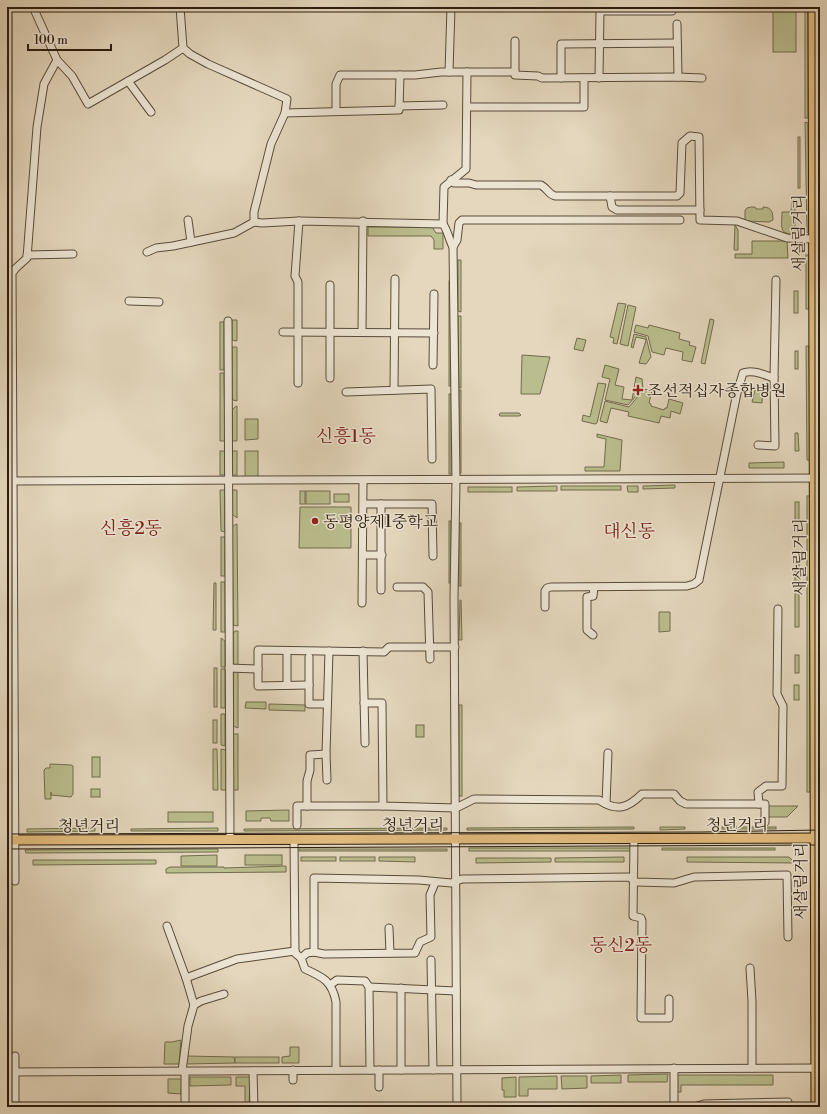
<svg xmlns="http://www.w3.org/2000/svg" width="827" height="1114" viewBox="0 0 827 1114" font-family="'Libre Bodoni','Noto Serif KR',serif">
<rect width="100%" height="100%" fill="#e4d7bd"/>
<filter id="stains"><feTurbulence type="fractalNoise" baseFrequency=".005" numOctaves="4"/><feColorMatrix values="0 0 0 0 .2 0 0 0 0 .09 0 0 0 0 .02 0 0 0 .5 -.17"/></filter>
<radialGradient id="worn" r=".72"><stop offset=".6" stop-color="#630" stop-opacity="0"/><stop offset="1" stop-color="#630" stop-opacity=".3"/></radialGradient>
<g fill="#babd8d" stroke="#726c4e">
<rect x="773" y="7" width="23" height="45"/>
<rect x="805" y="7" width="3" height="111"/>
<polygon points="805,122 808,123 809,231 807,233"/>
<rect x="798" y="137" width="2" height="51"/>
<path d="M 792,198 L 795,198 L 795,234 C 778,235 782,226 782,212 L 791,212 Z"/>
<path d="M 751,207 L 755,207 L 756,209 L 763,209 L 763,207 C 772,207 773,213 773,220 L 769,222 L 745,221 L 745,210 L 747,208 Z"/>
<polygon points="735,225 738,230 738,250 734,250"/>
<polygon points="368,227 432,227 436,233 443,233 443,249 434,249 434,240 431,236 368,236"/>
<polygon points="752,241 787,241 788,258 735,258 735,254 752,254"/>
<rect x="806" y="255" width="3" height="54"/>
<polygon points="458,260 461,260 461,312 458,311"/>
<rect x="449" y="281" width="2" height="105"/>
<rect x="794" y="291" width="4" height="22"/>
<polygon points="618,303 626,304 617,344 613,343 614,338 610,337"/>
<polygon points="628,305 636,307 628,346 620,344"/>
<polygon points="458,316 461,316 461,388 459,388"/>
<polygon points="710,319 714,320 705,364 701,363"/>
<polygon points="232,320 237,320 237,341 232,340"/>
<rect x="220" y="322" width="4" height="48"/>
<polygon points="636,325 648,328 649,325 680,333 679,339 690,342 689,345 696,347 692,362 682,360 683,352 666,348 664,355 652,352 648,336 634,332"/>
<polygon points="634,334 646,337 651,357 646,364 639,363 646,340 645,339 636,337 633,348 631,347"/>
<polygon points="577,338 586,340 583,351 574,349"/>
<polygon points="806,346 809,346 810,460 807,460"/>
<polygon points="232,347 237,347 237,401 233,400 232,397"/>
<rect x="795" y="351" width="3" height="18"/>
<polygon points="522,355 550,357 540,394 521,394"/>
<polygon points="605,365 619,369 615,385 624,387 622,399 632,400 636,377 642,379 643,388 628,405 605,400 610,379 602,377"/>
<polygon points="220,373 224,373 225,441 220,441"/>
<polygon points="598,383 606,384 597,423 595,424 582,421 583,415 590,417"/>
<polygon points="756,386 763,386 762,403 752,402"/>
<polygon points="644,389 652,391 649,403 651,404 651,406 664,410 665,408 667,408 669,399 683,403 680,414 671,411 670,418 661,416 659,423 628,416 629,412 611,408 607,423 600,421 605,401 629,407"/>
<rect x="459" y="390" width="2" height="83"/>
<rect x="449" y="394" width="2" height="80"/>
<polygon points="237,406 237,441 232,441 232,410 235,407"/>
<polygon points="500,413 519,413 521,415 519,416 500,416 499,415"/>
<polygon points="245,419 258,419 258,439 245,440"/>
<polygon points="795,433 798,433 799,451 795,451"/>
<polygon points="597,434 622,440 620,471 585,471 585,467 604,467 606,439 597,437"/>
<rect x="220" y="451" width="5" height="24"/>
<rect x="232" y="451" width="5" height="24"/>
<rect x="245" y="451" width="13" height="26"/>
<polygon points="784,462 784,468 749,468 749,463"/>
<polygon points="675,485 675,488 643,489 643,486"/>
<polygon points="557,486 557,491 517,491 517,487"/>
<rect x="561" y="486" width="60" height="4"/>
<polygon points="627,486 638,486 638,492 628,492"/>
<rect x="468" y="487" width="44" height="5"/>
<polygon points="220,490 225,490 225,532 221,531"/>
<polygon points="232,490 237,490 237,518 232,514"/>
<rect x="300" y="491" width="5" height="13"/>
<rect x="306" y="491" width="24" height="13"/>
<rect x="334" y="494" width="15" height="8"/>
<rect x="807" y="496" width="3" height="296"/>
<rect x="795" y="502" width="4" height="21"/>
<polygon points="300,507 351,507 351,548 299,548"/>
<rect x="449" y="521" width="2" height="62"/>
<rect x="459" y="523" width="2" height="63"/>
<polygon points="236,524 237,524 238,626 233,625 233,624 232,527"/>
<rect x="221" y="537" width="4" height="39"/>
<rect x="795" y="563" width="4" height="19"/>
<rect x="221" y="582" width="4" height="50"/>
<polygon points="214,583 216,583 216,630 213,630"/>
<rect x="795" y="586" width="4" height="41"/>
<polygon points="460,600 461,600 462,640 459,640"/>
<polygon points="659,612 670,612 670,631 659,632"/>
<polygon points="235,631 238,631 238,666 233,666 233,634"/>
<polygon points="221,638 225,641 225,667 221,667"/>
<polygon points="7,650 8,650 9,711 7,711"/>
<rect x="795" y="655" width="4" height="18"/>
<rect x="214" y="668" width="3" height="39"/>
<rect x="221" y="669" width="4" height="39"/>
<polygon points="233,671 238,671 238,728 233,726"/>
<rect x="794" y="685" width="5" height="15"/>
<polygon points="246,702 266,702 266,709 245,708"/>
<polygon points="269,704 305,705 305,711 269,710"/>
<rect x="459" y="705" width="3" height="91"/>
<polygon points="221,714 225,714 225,746 221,745"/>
<rect x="213" y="720" width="4" height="23"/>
<rect x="416" y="725" width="8" height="12"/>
<rect x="233" y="734" width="5" height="56"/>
<polygon points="213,749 217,749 218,790 213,790"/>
<polygon points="221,749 226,750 226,790 221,790"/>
<rect x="92" y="757" width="8" height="20"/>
<polygon points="50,764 71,765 73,766 73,794 71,797 51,795 51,792 51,799 45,799 44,770 46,768 50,768"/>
<rect x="91" y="789" width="9" height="8"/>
<polygon points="768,806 798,806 787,817 767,817"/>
<polygon points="289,810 289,821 271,821 270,818 261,818 261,821 246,821 246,811"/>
<rect x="168" y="812" width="45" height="10"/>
<polygon points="634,827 634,829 467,830 467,828"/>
<polygon points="660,827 685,827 685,829 660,830"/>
<rect x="722" y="827" width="54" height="2"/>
<polygon points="95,828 95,831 27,832 27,829"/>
<polygon points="218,828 218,831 131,831 131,829"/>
<polygon points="447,828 447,830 244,831 244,829"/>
<rect x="469" y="848" width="164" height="3"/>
<rect x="662" y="848" width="113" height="2"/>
<polygon points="218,849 218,852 26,853 25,850"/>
<rect x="299" y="849" width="148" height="2"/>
<polygon points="217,855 217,866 181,866 181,856"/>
<rect x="245" y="855" width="37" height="10"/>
<rect x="301" y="857" width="35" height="4"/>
<rect x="340" y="857" width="35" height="4"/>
<polygon points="379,857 415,857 415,862 379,861"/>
<polygon points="624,857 624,862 555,862 555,858"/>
<polygon points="687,857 789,857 795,863 687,862"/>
<polygon points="476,858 551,858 551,862 476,863"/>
<polygon points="33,860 156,860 156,864 33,865"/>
<polygon points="286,866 286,872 166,873 166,869 170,867 224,867 224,868"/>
<polygon points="181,1040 179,1064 164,1064 165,1042 172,1042"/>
<polygon points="290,1047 299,1047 299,1063 282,1063 282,1057 290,1056"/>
<polygon points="186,1056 234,1057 235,1063 186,1064"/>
<rect x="235" y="1057" width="44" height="6"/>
<polygon points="668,1074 667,1082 628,1082 628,1075"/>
<polygon points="621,1075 621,1083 591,1083 591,1076"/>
<polygon points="677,1075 773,1075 773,1085 681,1085 681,1092 677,1092"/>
<polygon points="557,1076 557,1089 528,1089 528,1096 519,1096 519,1077"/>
<polygon points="561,1076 587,1076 587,1088 562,1089"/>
<polygon points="190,1077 231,1077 231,1085 190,1086"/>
<polygon points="236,1077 250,1077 249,1107 245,1107 245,1086 236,1086"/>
<polygon points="516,1077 516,1097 504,1097 504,1090 502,1090 502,1078"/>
<polygon points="168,1079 182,1079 181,1094 168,1093"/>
</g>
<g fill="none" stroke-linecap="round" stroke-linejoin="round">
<g stroke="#584b3a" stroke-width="9">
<g id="minor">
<polyline points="33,7 57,60 72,76 88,104 165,60 183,48"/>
<polyline points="180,7 183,48 190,54 208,64 287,99 285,113 271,144 254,212 254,222"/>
<polyline points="677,24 678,77"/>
<polyline points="515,41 515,75 538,76 542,78 678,77 702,78"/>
<polyline points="449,72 451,7"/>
<polyline points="561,78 561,44 677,43"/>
<polyline points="599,78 600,11 672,11"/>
<polyline points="128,81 151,112"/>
<polyline points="399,106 443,105"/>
<polyline points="467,107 584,107 584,78"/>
<polyline points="336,111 336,84 340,75 415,75 441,72 515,72"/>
<polyline points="285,113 399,110 400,75"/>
<path d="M 451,180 L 454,183 L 469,183 L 476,185 L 541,185 C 548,189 548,194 555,196 L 677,196 L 680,193 L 682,143 L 690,136 L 699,137 L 700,220 L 737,221 L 787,238 L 813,239"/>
<polyline points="610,196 612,207 617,210 700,210"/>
<polyline points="188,220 191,242"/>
<polyline points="443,224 444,187 466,169 467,72"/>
<polyline points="453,247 457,240 459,223 462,220 680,220"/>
<path d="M 147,252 L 156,248 L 173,246 L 234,233 L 254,222 L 262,223 L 299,221 L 443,224 C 448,231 449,240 453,247 L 456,480 L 454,598 L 457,1107"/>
<polyline points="27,255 73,254"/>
<polyline points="330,285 330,378"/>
<polyline points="129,301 159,302"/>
<polyline points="228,321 230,840"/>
<polyline points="283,332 434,333"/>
<polyline points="362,332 363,221"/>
<polyline points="433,365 434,294"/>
<polyline points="298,383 298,282 295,276 299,221"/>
<polyline points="394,390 395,279"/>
<polyline points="346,392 431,389 432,459"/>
<polyline points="758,445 775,446 774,378 776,280"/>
<polyline points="13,481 820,478"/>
<polyline points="364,504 432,504 433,556"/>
<polyline points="363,555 382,555"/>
<polyline points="397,587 423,587 428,592 430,659"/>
<polyline points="381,590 381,504"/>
<polyline points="362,603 363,481"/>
<path d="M 545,607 L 545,591 L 547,588 L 551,587 L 687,586 L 694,584 L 699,580 L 737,393 L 743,373 C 753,369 764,375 774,378"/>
<polyline points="593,635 587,630 587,597 593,596 594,587"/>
<polyline points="287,651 287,685"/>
<polyline points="363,651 365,743"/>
<polyline points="309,657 309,704 327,704"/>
<polyline points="229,668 258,669 258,650 384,652 389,647 455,647"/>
<polyline points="258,669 258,686 309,685"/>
<path d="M 364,703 L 382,703 L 383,806 L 456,808 L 474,799 L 481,799 L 599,800 C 617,812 628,808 642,794 L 674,794 L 680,801 L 686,804 L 759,804 L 758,792 L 766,786 L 782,786 L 783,706 L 777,694 L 778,609"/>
<polyline points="327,780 326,754 329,651"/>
<polyline points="606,804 608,753"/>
<polyline points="759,804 765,804 765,822"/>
<polyline points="307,806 383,806"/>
<polyline points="297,825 297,806 307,806 307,781 310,770 310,755 326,754"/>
<polyline points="634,839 633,916 641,918 642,921 641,1018 669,1018 669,999"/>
<polyline points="294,840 295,953 301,958"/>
<polyline points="15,881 12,273 16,268 27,258 37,127 44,84 57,60"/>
<polyline points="435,883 430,895 431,937 420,942 415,953 324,954 314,952 314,878 419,880 451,883 462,879 629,877 636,882 674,883 694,877 787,875 788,937"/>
<polyline points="167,926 186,978 194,1005"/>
<polyline points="389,928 390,953"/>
<path d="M 314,952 L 307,953 L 301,958 L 305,969 C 323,977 332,981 336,1002 L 336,1070"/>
<polyline points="431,960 433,1070"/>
<polyline points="750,968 752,1001 752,1068"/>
<polyline points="186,978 237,959 295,951"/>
<polyline points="330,985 337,980 365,981 369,987 370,1070"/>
<polyline points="369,987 456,991"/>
<polyline points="15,1056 15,1107"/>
<polyline points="401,1070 401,988"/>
<polyline points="182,1071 188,1026 194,1005 201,1001 224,994"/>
<polyline points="185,1071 185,1107"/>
<polyline points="253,1071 254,1107"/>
<polyline points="7,1072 816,1068 820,1069"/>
<polyline points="293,1080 293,1070"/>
<polyline points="379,1087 379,1070"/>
<polyline points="674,1107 674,1068"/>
<polyline points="694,1107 704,1104 788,1102 788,1107"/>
</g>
</g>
<g stroke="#2a1c0e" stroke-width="11">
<g id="major">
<polyline points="813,7 816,1107"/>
<polyline points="7,840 820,838"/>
</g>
</g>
<use href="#minor" stroke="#ede5d4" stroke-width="7"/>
<use href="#major" stroke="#e2bc7e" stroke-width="9"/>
<g stroke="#2a1c0e" stroke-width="1">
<polyline points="7,834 702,832 820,830"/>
<polyline points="7,849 820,845"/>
</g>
</g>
<g fill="#8f2418" stroke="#ede5d4" stroke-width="1.5">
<path d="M636 384h4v4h4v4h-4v4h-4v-4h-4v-4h4z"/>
<circle cx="315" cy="521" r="4"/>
</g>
<g text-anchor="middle" stroke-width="3" stroke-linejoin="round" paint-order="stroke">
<g font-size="16" fill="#2a1c0e" stroke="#ede5d4">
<text transform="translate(798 233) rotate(-90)" y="6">새살림거리</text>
<text transform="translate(799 557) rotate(-90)" y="6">새살림거리</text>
<text x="413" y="830">청년거리</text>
<text x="737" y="830">청년거리</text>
<text x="89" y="831">청년거리</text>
<text transform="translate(800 881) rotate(-90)" y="6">새살림거리</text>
</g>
<g font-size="16" fill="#2a1c0e" stroke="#ede5d4" text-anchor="start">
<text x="647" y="396">조선적십자종합병원</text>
<text x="323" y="527">동평양제1중학교</text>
</g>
<g font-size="18" fill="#7a1f14" stroke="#ede5d4">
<text x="346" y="442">신흥1동</text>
<text x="131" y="534">신흥2동</text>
<text x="629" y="537">대신동</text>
<text x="621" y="951">동신2동</text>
</g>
</g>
<rect width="827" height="1114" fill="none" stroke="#e4d7bd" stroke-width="24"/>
<rect x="8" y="8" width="811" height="1098" fill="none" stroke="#2a1c0e" stroke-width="2"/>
<rect x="12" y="12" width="803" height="1090" fill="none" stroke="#2a1c0e"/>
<path d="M28 44v6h83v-6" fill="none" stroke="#2a1c0e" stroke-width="2"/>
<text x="34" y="44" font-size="12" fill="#2a1c0e" stroke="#ede5d4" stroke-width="3" paint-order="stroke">100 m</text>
<rect width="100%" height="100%" filter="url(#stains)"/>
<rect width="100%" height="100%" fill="url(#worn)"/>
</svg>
